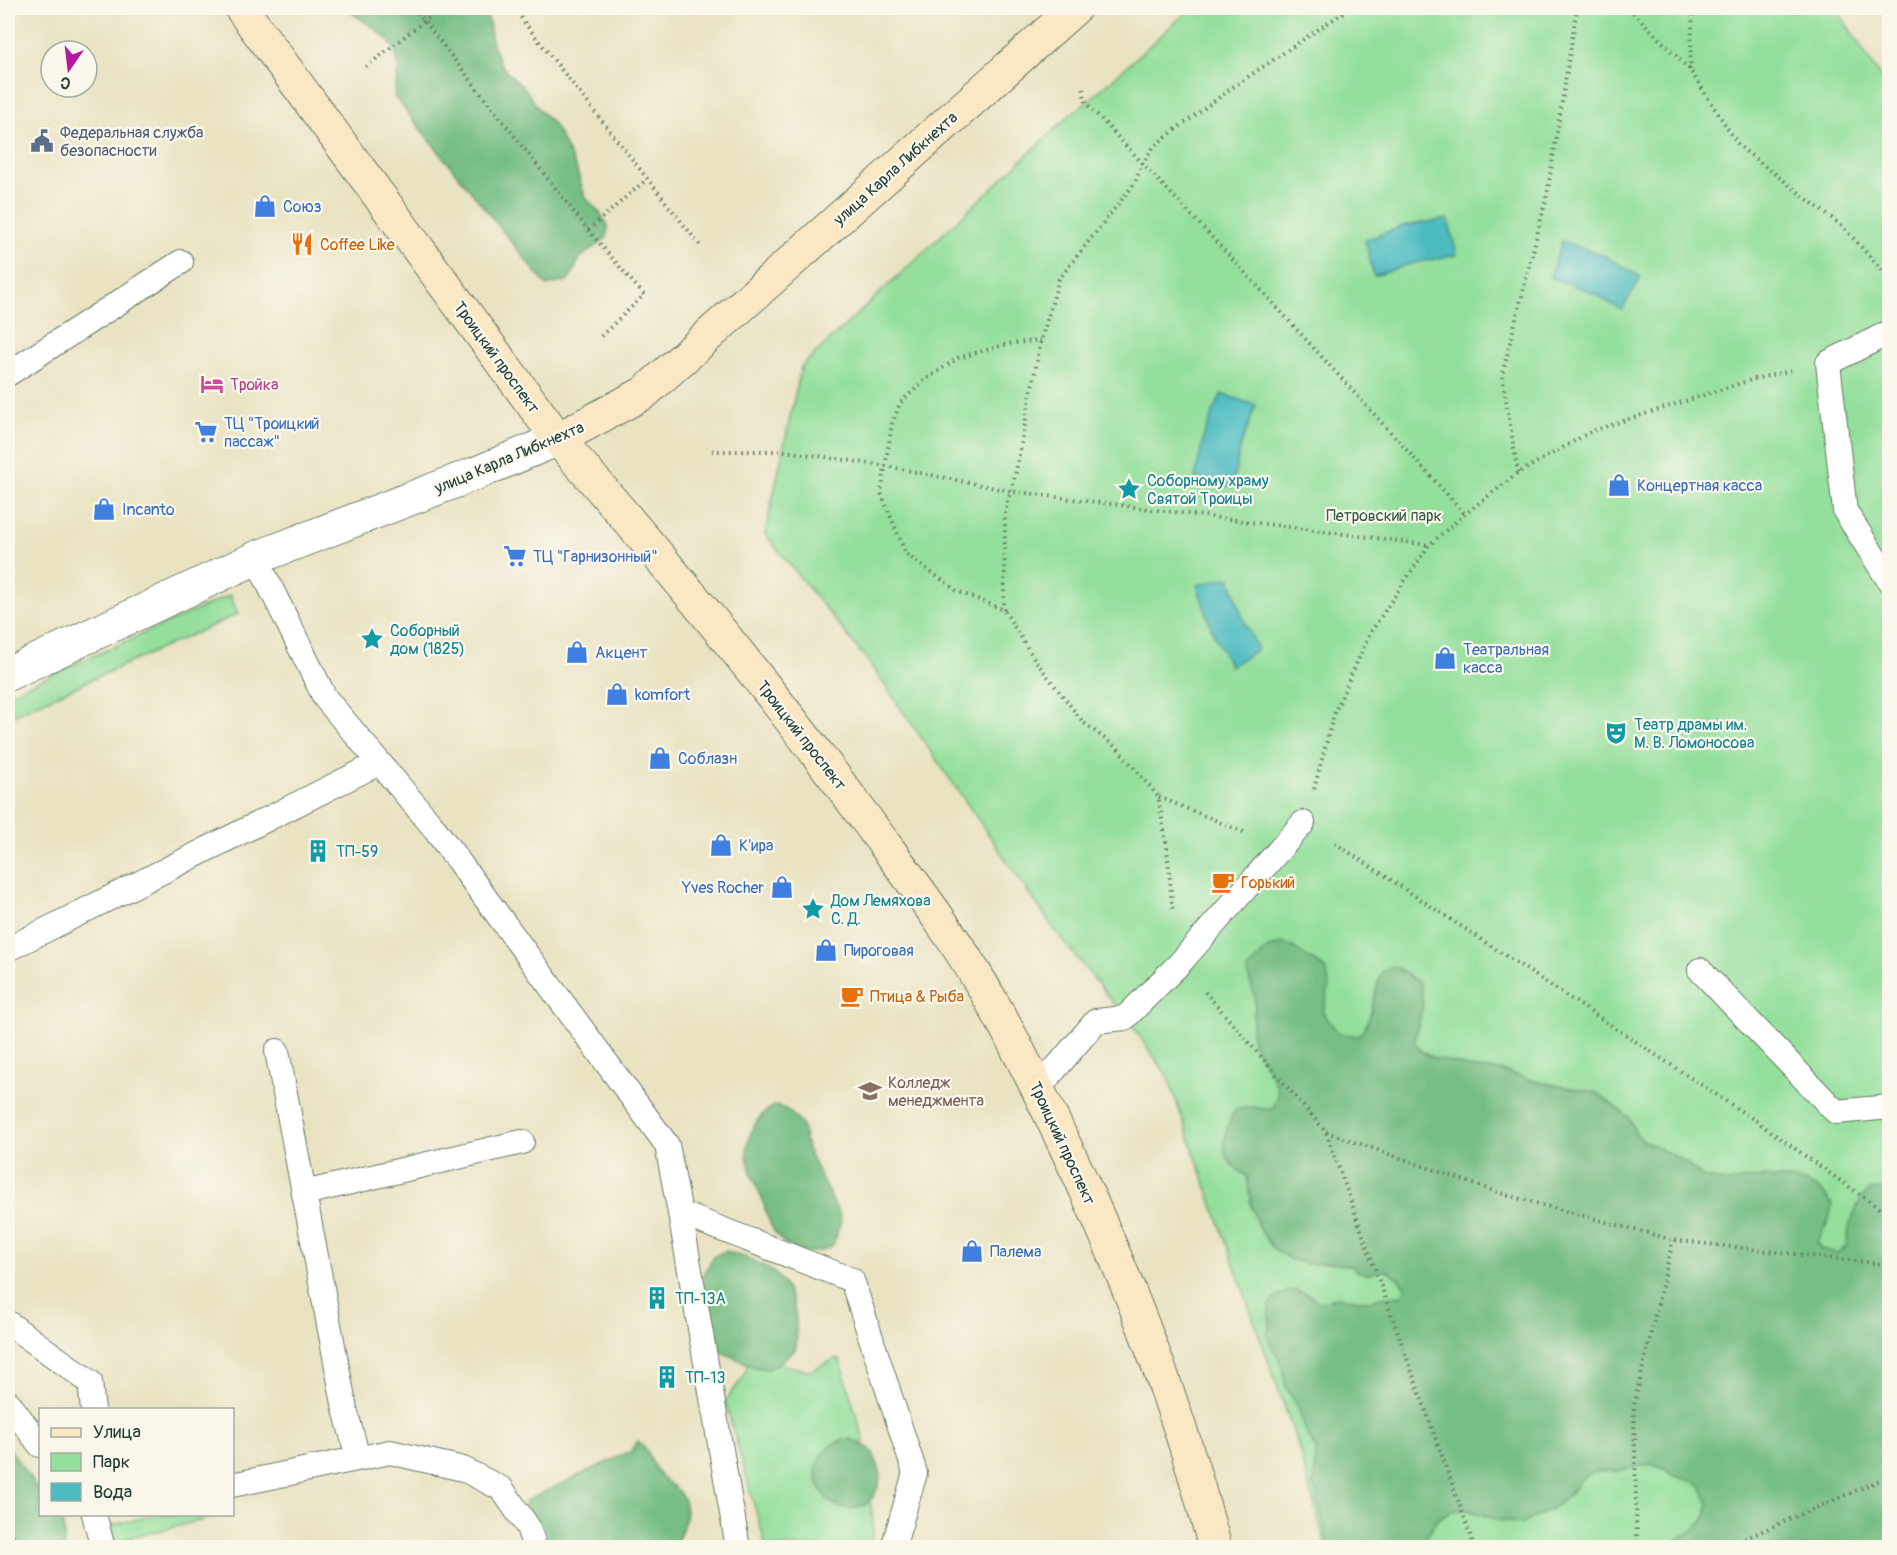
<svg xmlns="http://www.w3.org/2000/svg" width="1897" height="1555" viewBox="0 0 1897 1555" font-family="Pangolin,sans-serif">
<rect width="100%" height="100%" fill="#fbf7ec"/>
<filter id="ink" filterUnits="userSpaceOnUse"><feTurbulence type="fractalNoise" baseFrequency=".0167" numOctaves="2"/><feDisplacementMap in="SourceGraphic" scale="12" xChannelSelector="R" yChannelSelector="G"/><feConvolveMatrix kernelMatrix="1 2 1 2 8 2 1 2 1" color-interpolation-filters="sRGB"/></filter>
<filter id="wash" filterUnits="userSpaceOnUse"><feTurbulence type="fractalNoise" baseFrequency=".008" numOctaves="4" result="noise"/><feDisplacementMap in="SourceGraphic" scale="24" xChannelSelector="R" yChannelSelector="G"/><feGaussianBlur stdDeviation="1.35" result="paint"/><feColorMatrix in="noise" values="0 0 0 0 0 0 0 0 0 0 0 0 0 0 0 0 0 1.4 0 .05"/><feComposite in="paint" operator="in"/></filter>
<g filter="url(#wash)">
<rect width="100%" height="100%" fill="#e9e3c2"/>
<g fill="#93df9b" stroke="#598e68" stroke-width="1.5">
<polygon points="1191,8 1836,8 1890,92 1889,1547 1326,1547 1297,1442 1167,1075 1132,1026 1056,932 868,661 765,534 801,367 1071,114 1086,103"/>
<polygon points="230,595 238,614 8,717 8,694"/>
<path d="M 835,1359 L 840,1360 L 864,1441 L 863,1445 C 849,1438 842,1440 828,1447 L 828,1500 C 843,1507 857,1512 870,1500 C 872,1516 877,1534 868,1547 L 766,1547 L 725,1401 L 742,1379 L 748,1364 C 757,1368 772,1368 780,1362 L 784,1365 L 810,1371 Z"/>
<polygon points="154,1515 222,1515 114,1542 109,1526"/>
</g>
<g fill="#76be83" stroke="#4a7e5c" stroke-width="1.5">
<path d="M 347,8 L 480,8 L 489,21 L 492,44 L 500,63 L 507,72 L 525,89 L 538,108 L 554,125 L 576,168 L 585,197 L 600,213 L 608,226 L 606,238 L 580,258 L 569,280 L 547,286 L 394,96 C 395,86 398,76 398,67 C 397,33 367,28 347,8 Z"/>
<path d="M 1282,943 L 1291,946 L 1326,969 L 1329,986 L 1323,1013 L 1338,1033 L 1358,1036 C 1375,1021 1372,990 1383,970 L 1392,967 L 1397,968 L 1420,983 L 1423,1005 L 1414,1042 L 1420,1050 L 1431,1057 L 1477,1069 L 1500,1070 L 1538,1082 L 1595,1092 L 1629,1117 L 1636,1134 L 1643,1140 L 1682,1160 L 1703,1177 L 1726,1182 L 1762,1177 L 1796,1180 L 1805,1182 L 1822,1191 L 1832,1205 L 1829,1219 L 1817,1243 L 1821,1249 L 1837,1253 L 1846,1247 L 1850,1224 L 1861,1198 L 1871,1190 L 1889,1188 L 1889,1547 L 1664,1547 L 1691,1532 L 1702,1522 L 1706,1516 L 1708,1501 L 1701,1486 L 1694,1482 L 1672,1475 L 1666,1470 L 1651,1464 L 1617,1471 L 1595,1472 L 1587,1475 L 1581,1479 L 1569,1495 L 1553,1508 L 1522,1524 L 1499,1520 L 1466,1510 L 1451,1511 L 1437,1519 L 1425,1540 L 1415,1547 L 1333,1548 L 1328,1544 L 1314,1483 L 1316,1449 L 1307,1435 L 1298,1408 L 1286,1387 L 1282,1366 L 1269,1341 L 1267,1335 L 1270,1324 L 1269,1305 C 1286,1285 1300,1288 1320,1302 L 1338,1297 L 1370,1301 L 1380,1297 L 1403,1295 L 1405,1288 L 1399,1279 L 1389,1271 L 1383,1270 L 1368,1274 L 1357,1271 L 1354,1266 L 1330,1263 L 1307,1264 L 1290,1259 L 1274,1250 L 1258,1227 L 1251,1205 L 1247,1176 C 1226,1164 1220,1152 1227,1129 C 1230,1122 1231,1116 1234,1110 L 1252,1107 L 1270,1110 C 1293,1089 1257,1061 1252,1039 C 1249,1026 1256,1014 1255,1001 C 1255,990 1248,981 1248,969 L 1267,949 Z"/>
<path d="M 777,1105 L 789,1111 L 802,1125 L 807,1149 L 840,1216 L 841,1221 L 833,1245 C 813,1259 786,1251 774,1231 C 767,1220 765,1207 761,1196 C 756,1185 750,1173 748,1161 C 744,1139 756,1113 777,1105 Z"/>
<path d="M 725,1251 C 766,1262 791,1275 796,1321 C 796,1331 798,1340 795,1350 L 776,1365 L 768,1369 L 755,1367 L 721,1352 L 711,1335 L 703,1276 L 713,1257 Z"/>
<path d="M 850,1439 L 869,1448 C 879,1462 884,1476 876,1491 C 868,1510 845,1514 829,1501 C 826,1498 823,1493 821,1489 C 808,1466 824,1442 850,1439 Z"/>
<path d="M 638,1441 C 650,1450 650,1461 658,1473 C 662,1480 670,1483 676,1489 C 694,1506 683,1528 675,1546 L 547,1547 L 527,1510 L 525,1501 L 631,1451 Z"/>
<polygon points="8,1447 40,1492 40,1514 57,1515 64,1528 64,1547 8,1547"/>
</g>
<g fill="#4cbbc1" stroke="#367c7a" stroke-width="1.5">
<polygon points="1448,219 1457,255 1414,263 1374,276 1365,240 1403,226"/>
<polygon points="1562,241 1603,255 1641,277 1622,310 1587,290 1550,277"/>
<polygon points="1221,394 1256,405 1241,445 1232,487 1195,478 1204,435"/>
<polygon points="1230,577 1242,616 1258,649 1230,667 1212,630 1197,585"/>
</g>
</g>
<g filter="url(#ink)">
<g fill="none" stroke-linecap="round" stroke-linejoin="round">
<g stroke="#676" stroke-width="26">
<g id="lane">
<polyline points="1890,332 1828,363 1845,511 1890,582"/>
<polyline points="8,374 181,262"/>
<polyline points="256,558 325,698 431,824 667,1145 680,1213 852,1280 915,1473 893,1548"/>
<polyline points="8,949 379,763"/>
<polyline points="1700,970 1836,1112 1890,1107"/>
<polyline points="277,1051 345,1409 358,1458"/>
<polyline points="1039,1088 1096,1021 1125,1018 1180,963 1303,823"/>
<polyline points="304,1193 522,1142"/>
<polyline points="680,1213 738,1548"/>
<polyline points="8,1323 90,1382 93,1410"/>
<polyline points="8,1402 40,1445"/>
<polyline points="232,1485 390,1452 463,1469 502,1489 528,1527 535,1548"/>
<polyline points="94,1514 103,1548"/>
</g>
</g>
<g stroke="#676" stroke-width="35">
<polyline id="street" points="8,674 256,558 477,473 558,439"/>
</g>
<g stroke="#676" stroke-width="35">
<g id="secondary">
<path d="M 241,8 L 558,439 C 667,563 773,692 871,826 C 913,883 958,941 993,1004 C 1024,1059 1051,1116 1078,1173 C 1134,1294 1182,1418 1215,1548"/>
<polyline points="558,439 644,393 1075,8"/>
</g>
</g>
<g stroke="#676" stroke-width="4" stroke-dasharray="1.5 4.5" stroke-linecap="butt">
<polyline points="414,8 588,230 644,295 598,339"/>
<polyline points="513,8 702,248"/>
<polyline points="1629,8 1690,70 1739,146 1843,227 1890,279"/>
<polyline points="366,67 441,8"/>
<polyline points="1690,70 1693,8"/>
<polyline points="1083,89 1086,103 1250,278 1465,514"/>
<polyline points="588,230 647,179"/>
<polyline points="1041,340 1008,344 958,358 925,380 900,403 892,424 881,493 906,554 957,591 1004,610 1035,660 1083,722 1117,748 1158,796 1167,848 1173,913"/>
<polyline points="712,451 784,451 886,466 1010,491 1429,545"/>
<polyline points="1518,473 1502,375 1547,195 1577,8"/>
<polyline points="1004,610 1005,511 1015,476 1041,340 1059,279 1134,184 1142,164 1155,145 1233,87 1350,8"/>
<polyline points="1314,789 1334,714 1370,633 1429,545 1465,514 1518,473 1592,431 1754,379 1790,371"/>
<polyline points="1159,797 1246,833"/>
<polyline points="1335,843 1756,1121 1890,1216"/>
<polyline points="1205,992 1326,1132 1475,1548"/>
<polyline points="1326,1132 1506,1195 1673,1240 1890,1265"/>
<polyline points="8,1532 28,1548"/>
<polyline points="1637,1548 1634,1405 1673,1240"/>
<polyline points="1723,1548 1890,1476"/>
</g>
<use href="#lane" stroke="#fff" stroke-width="24"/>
<use href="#street" stroke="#fff" stroke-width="33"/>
<use href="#secondary" stroke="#fae7c3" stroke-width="33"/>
</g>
</g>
<defs>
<g id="civic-bare" transform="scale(1.8)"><path d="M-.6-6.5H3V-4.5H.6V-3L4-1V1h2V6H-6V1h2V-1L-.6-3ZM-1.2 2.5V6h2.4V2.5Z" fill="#5c6f8a" stroke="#fbf7ec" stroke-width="2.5" paint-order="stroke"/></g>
<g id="shop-bare" transform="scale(1.8)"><path d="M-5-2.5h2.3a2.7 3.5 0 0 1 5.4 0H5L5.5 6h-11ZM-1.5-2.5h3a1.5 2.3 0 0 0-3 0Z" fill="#3f7fe0" stroke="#fbf7ec" stroke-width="2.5" paint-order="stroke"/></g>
<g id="restaurant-bare" transform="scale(1.8)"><path d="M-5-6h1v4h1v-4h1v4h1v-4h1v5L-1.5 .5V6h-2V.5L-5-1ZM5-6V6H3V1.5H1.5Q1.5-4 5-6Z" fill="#e8710a" stroke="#fbf7ec" stroke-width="2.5" paint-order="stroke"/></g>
<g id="hotel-bare" transform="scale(1.8)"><path d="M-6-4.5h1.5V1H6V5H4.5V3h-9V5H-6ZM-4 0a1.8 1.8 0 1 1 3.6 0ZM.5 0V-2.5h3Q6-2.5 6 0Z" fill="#d1479c" stroke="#fbf7ec" stroke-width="2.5" paint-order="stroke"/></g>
<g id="supermarket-bare" transform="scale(1.8)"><path d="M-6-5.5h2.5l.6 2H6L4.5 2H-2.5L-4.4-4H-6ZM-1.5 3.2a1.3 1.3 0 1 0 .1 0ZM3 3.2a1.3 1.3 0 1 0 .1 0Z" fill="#3f7fe0" stroke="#fbf7ec" stroke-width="2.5" paint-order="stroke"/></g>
<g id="sight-bare" transform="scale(1.8)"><path d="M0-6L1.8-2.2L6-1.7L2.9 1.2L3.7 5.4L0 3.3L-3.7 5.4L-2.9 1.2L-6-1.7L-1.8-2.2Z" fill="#0f9aa8" stroke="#fbf7ec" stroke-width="2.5" paint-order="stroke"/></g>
<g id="theatre-bare" transform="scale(1.8)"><path d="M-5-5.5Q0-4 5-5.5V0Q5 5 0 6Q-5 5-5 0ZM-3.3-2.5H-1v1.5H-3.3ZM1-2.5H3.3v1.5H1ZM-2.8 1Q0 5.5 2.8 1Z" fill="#0f9aa8" stroke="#fbf7ec" stroke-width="2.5" paint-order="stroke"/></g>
<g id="building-bare" transform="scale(1.8)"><path d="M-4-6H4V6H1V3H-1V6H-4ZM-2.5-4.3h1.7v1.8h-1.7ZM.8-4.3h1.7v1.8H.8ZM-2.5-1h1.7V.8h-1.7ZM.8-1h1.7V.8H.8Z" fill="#0f9aa8" stroke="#fbf7ec" stroke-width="2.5" paint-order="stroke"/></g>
<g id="cafe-bare" transform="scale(1.8)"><path d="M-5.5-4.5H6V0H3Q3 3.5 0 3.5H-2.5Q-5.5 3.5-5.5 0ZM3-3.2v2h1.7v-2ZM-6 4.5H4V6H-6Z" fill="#e8710a" stroke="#fbf7ec" stroke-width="2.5" paint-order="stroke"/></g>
<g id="university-bare" transform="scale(1.8)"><path d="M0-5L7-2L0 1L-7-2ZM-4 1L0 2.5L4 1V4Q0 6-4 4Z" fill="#8d6e63" stroke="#fbf7ec" stroke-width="2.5" paint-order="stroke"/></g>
</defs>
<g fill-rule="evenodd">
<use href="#civic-bare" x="42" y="141"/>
<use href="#shop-bare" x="265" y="206"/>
<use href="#restaurant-bare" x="302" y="244"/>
<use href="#hotel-bare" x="212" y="384"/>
<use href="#supermarket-bare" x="206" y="432"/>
<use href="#shop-bare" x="1619" y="485"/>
<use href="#sight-bare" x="1129" y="489"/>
<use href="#shop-bare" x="104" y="509"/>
<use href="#supermarket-bare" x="515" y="556"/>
<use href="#sight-bare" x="372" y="639"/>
<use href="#shop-bare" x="577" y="652"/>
<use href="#shop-bare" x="1445" y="658"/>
<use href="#shop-bare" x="617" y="694"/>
<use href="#theatre-bare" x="1616" y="733"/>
<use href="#shop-bare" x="660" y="758"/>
<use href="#shop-bare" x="721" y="845"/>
<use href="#building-bare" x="318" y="851"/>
<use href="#cafe-bare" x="1223" y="882"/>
<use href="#shop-bare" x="782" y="887"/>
<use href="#sight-bare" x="813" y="909"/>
<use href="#shop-bare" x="826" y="950"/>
<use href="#cafe-bare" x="852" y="996"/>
<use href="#university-bare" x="870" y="1091"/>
<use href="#shop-bare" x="972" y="1251"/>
<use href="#building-bare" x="657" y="1298"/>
<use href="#building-bare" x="667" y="1377"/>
</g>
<g text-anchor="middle" stroke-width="4.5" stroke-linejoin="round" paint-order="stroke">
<g font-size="16" fill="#4e5e75" stroke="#fbf7ec" text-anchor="start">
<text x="60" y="138">Федеральная служба<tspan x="60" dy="18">безопасности</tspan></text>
</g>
<g font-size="16" fill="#1f3d34" stroke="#fbf7ec">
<text transform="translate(895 168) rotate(-42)" y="6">улица Карла Либкнехта</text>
<text transform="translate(497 357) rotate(54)" y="6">Троицкий проспект</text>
<text transform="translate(509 457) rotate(-23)" y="6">улица Карла Либкнехта</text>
<text transform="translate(802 735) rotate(52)" y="6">Троицкий проспект</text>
<text transform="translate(1063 1143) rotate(65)" y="6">Троицкий проспект</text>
</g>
<g font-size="16" fill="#366cbe" stroke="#fbf7ec" text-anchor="start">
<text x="283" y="212">Союз</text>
<text x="224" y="429">ТЦ "Троицкий<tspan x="224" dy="18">пассаж"</tspan></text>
<text x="1637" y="491">Концертная касса</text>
<text x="122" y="515">Incanto</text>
<text x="533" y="562">ТЦ "Гарнизонный"</text>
<text x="1463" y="655">Театральная<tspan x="1463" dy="18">касса</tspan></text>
<text x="595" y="658">Акцент</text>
<text x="635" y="700">komfort</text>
<text x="678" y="764">Соблазн</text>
<text x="739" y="851">К'ира</text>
<text x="764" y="893" text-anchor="end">Yves Rocher</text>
<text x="844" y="956">Пироговая</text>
<text x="990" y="1257">Палема</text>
</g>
<g font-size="16" fill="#c56008" stroke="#fbf7ec" text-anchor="start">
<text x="320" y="250">Coffee Like</text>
<text x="1241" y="888">Горький</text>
<text x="870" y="1002">Птица &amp; Рыба</text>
</g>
<g font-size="16" fill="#b23c85" stroke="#fbf7ec" text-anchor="start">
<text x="230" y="390">Тройка</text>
</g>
<g font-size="16" fill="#0d838f" stroke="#fbf7ec" text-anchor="start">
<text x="1147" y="486">Соборному храму<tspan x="1147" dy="18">Святой Троицы</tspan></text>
<text x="390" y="636">Соборный<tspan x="390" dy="18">дом (1825)</tspan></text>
<text x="1634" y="730">Театр драмы им.<tspan x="1634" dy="18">М. В. Ломоносова</tspan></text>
<text x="336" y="857">ТП-59</text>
<text x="831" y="906">Дом Лемяхова<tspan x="831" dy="18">С. Д.</tspan></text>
<text x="675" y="1304">ТП-13А</text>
<text x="685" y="1383">ТП-13</text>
</g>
<g font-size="16" fill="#365d49" stroke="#fbf7ec">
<text x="1384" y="521">Петровский парк</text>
</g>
<g font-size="16" fill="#785e54" stroke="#fbf7ec" text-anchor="start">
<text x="888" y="1088">Колледж<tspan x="888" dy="18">менеджмента</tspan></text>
</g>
</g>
<rect width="1897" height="1555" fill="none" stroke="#fbf7ec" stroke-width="30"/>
<rect x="39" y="1408" width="195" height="108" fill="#fbf7ec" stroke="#a3ada2" stroke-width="1.5"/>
<rect x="51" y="1428" width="30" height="9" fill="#fae7c3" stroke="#a3ada2" stroke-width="1.5"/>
<text x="93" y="1438" font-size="18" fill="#1f3d34">Улица</text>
<rect x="51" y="1453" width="30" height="18" fill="#93df9b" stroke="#a3ada2" stroke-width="1.5"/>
<text x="93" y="1468" font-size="18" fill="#1f3d34">Парк</text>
<rect x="51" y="1483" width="30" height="18" fill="#4cbbc1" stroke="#a3ada2" stroke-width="1.5"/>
<text x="93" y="1498" font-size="18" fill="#1f3d34">Вода</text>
<g transform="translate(69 69) rotate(194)"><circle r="28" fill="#fbf7ec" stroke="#a3ada2" stroke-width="1.5"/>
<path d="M0-4.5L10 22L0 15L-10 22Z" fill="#b5179e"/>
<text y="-9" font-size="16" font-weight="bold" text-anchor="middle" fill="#1f3d34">С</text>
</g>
</svg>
